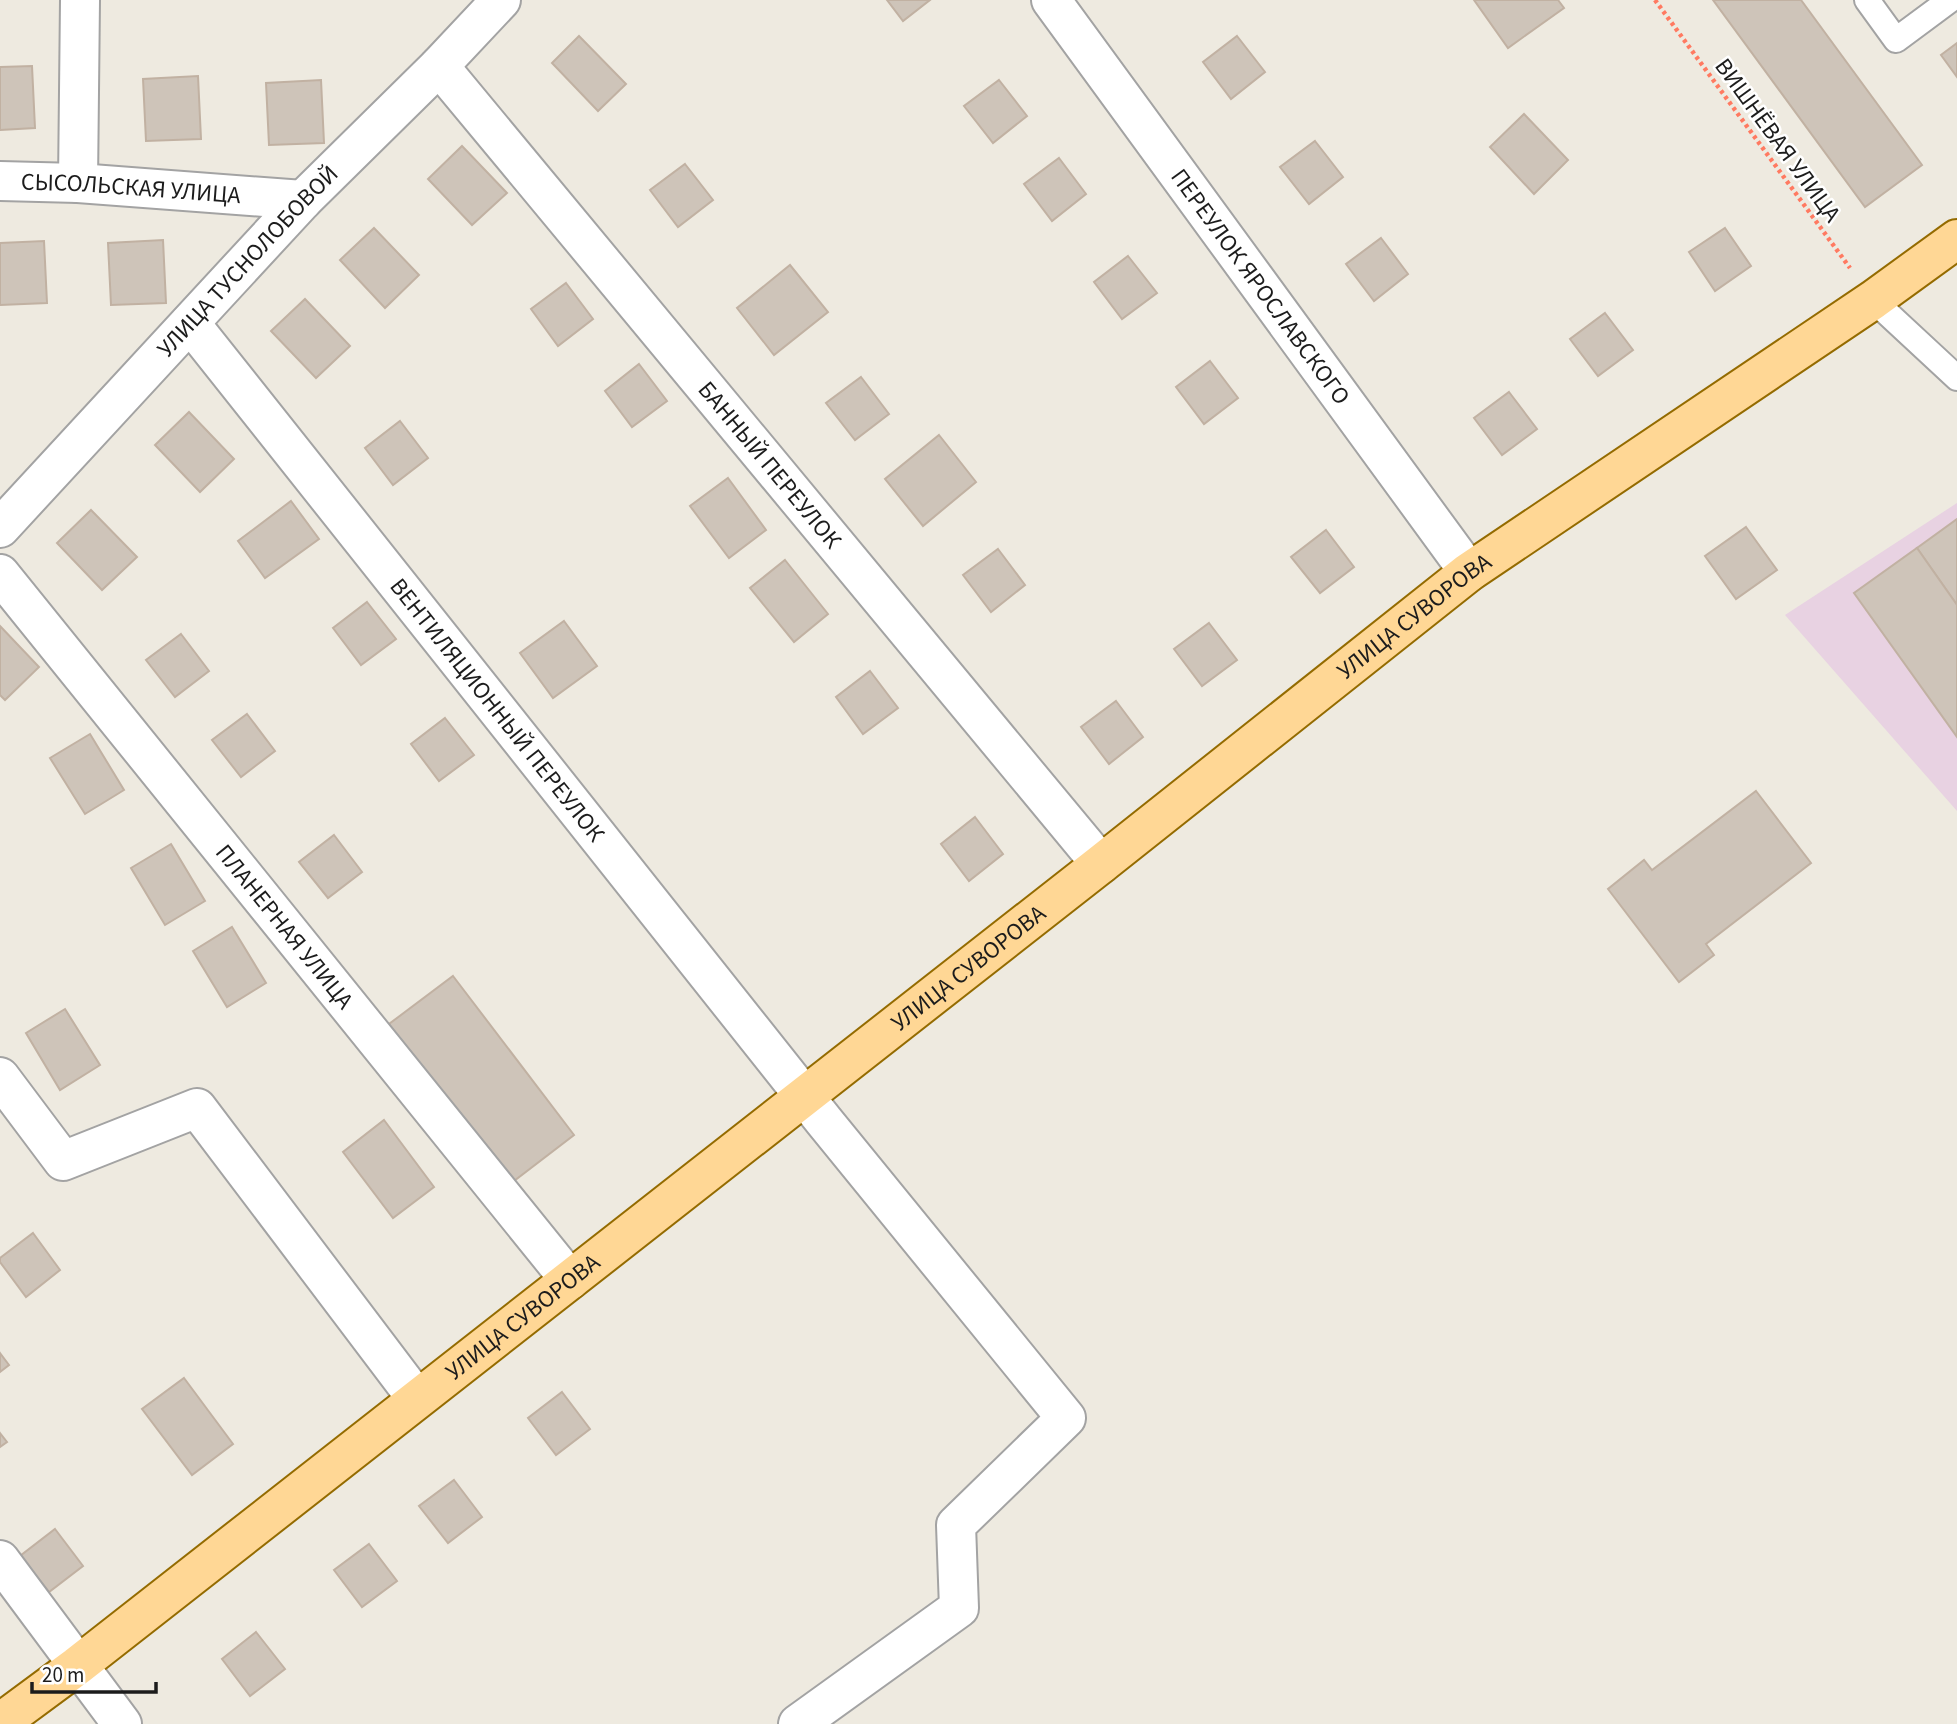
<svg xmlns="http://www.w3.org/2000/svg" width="1957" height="1724" viewBox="0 0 1957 1724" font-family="'Source Sans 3',sans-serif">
<rect width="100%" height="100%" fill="#eeeae0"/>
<polygon fill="#e8d2e2" points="1957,503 1957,811 1785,615"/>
<g fill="#cec4b9" stroke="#c1b1a2" stroke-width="2">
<polygon points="887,0 930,0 903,21"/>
<polygon points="1474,0 1558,0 1564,8 1508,48"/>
<polygon points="1713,0 1801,0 1922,165 1865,207"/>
<polygon points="579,36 626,84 598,111 552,63"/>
<polygon points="1237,36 1265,72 1231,99 1203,62"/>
<polygon points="1957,43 1957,77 1941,55"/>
<polygon points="32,66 35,128 0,130 0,67"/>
<polygon points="198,76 201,139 146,141 143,79"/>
<polygon points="321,80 324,143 269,145 266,83"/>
<polygon points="999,80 1027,116 993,143 964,106"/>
<polygon points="1524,114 1568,160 1534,194 1490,147"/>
<polygon points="1315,141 1343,177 1309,204 1280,167"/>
<polygon points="462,146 507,193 472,225 428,179"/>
<polygon points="1059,158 1086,194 1052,221 1024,184"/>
<polygon points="685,164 713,200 678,227 650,190"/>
<polygon points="374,228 419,275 385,308 340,260"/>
<polygon points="1725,228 1751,266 1715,291 1689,252"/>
<polygon points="1381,238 1408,274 1374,301 1346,264"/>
<polygon points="163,240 166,303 111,305 108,243"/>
<polygon points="44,241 47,303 0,305 0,243"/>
<polygon points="1128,256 1157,293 1122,319 1094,282"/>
<polygon points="790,265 828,312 774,355 737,308"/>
<polygon points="566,283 593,319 558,346 531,309"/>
<polygon points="305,299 350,346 316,378 271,331"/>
<polygon points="1605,313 1633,350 1598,376 1570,339"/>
<polygon points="1210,361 1238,398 1204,424 1176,387"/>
<polygon points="639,364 667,401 632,427 605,391"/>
<polygon points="861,377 889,414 855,440 826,403"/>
<polygon points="1509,392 1537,429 1502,455 1474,418"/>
<polygon points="189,412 234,459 200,492 155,445"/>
<polygon points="400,421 428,458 393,485 365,448"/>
<polygon points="939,435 976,482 923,526 885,479"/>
<polygon points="728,478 766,530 729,558 690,506"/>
<polygon points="291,501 319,539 265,578 238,541"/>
<polygon points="91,510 137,557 102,590 57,543"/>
<polygon points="1957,519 1957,605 1917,548"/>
<polygon points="1746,527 1777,570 1736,599 1705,556"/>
<polygon points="1326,530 1354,567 1320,593 1291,557"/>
<polygon points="1917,548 1957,605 1957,737 1854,593"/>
<polygon points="998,549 1025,585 991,612 963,575"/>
<polygon points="785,560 828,614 794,642 750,588"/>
<polygon points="367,602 396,639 361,665 333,628"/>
<polygon points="564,621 597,666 553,698 520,653"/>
<polygon points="1209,623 1237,660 1202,686 1174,649"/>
<polygon points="0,626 39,667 5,700 0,695"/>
<polygon points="181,634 209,671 175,697 146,660"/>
<polygon points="870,671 898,708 863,734 836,697"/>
<polygon points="1116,701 1143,737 1109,764 1081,727"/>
<polygon points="247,714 275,751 241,777 212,740"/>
<polygon points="445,718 474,755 439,781 411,744"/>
<polygon points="90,734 124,790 85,814 50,758"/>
<polygon points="1756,791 1811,863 1706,944 1714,955 1679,982 1608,889 1644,860 1652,870"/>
<polygon points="975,817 1003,854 969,881 941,844"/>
<polygon points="334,835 362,872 328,898 299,862"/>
<polygon points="171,844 205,901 165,925 131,868"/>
<polygon points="232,927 266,983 227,1007 193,951"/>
<polygon points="453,976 574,1135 510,1184 389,1024"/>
<polygon points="65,1009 100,1065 60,1090 26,1033"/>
<polygon points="384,1120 434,1187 393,1218 343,1152"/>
<polygon points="33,1233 60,1270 26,1297 0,1262 0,1258"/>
<polygon points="0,1353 9,1365 0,1372"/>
<polygon points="184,1378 233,1444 192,1475 142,1409"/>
<polygon points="562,1392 590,1429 556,1455 528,1418"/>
<polygon points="0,1433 7,1442 0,1447"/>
<polygon points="454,1480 482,1517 448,1543 419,1506"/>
<polygon points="55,1529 83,1566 49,1592 20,1556"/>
<polygon points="369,1544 397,1581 362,1607 334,1570"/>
<polygon points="256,1632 285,1669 250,1696 222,1659"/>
</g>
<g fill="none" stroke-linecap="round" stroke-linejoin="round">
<g stroke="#a3a3a3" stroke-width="28">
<g id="lane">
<polyline points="1867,0 1896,40 1950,0"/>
<polyline points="1873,300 1957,378"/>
</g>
</g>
<g stroke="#a3a3a3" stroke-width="42">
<g id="street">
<path id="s1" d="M 1051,0 L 1469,572"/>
<path id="s2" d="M 439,66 L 1101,864"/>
<path id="s3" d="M 0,181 L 78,183 L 303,200"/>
<polyline points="78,183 80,0"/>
<path id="s4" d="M 190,323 L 824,1121 L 1066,1418 L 956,1525 L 959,1608 L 798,1724"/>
<path id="s5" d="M 0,528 L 303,200 L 439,66 L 501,0"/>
<path id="s6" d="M 0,574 L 570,1280"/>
<polyline points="0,1077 63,1161 197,1108 408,1387"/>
<polyline points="0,1560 122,1724"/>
</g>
</g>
<g stroke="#946b00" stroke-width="42">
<g id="primary">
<path id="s7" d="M 0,1723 L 77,1666 L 1101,864 L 1469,572 L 1873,300 L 1957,239"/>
</g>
</g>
<polyline stroke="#ff7a61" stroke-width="4.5" stroke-dasharray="3.5 3.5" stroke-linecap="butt" points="1655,0 1850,268"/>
<use href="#lane" stroke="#fff" stroke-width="24"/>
<use href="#street" stroke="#fff" stroke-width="38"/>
<use href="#primary" stroke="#ffd795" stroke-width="38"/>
</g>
<g text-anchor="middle" stroke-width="5" stroke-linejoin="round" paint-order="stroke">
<g font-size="24" fill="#1c1c1c" stroke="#fff">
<text transform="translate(1778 140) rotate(54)" y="8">ВИШНЁВАЯ УЛИЦА</text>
<text dy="8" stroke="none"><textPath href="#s3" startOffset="131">СЫСОЛЬСКАЯ УЛИЦА</textPath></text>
<text dy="8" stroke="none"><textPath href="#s5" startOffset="364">УЛИЦА ТУСНОЛОБОВОЙ</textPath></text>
<text dy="8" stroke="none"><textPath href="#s1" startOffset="355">ПЕРЕУЛОК ЯРОСЛАВСКОГО</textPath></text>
<text dy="8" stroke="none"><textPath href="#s2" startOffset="518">БАННЫЙ ПЕРЕУЛОК</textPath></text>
<text dy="8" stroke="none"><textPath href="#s7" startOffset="1796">УЛИЦА СУВОРОВА</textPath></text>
<text dy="8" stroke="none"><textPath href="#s4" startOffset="494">ВЕНТИЛЯЦИОННЫЙ ПЕРЕУЛОК</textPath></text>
<text dy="8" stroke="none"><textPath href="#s6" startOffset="453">ПЛАНЕРНАЯ УЛИЦА</textPath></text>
<text dy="8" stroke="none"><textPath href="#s7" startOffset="1228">УЛИЦА СУВОРОВА</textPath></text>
<text dy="8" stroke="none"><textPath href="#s7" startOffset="662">УЛИЦА СУВОРОВА</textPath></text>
</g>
</g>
<path d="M32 1682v10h124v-10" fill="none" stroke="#1c1c1c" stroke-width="3.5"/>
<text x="42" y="1682" font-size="21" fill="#1c1c1c" stroke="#ffffff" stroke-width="5" paint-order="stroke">20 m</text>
</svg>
